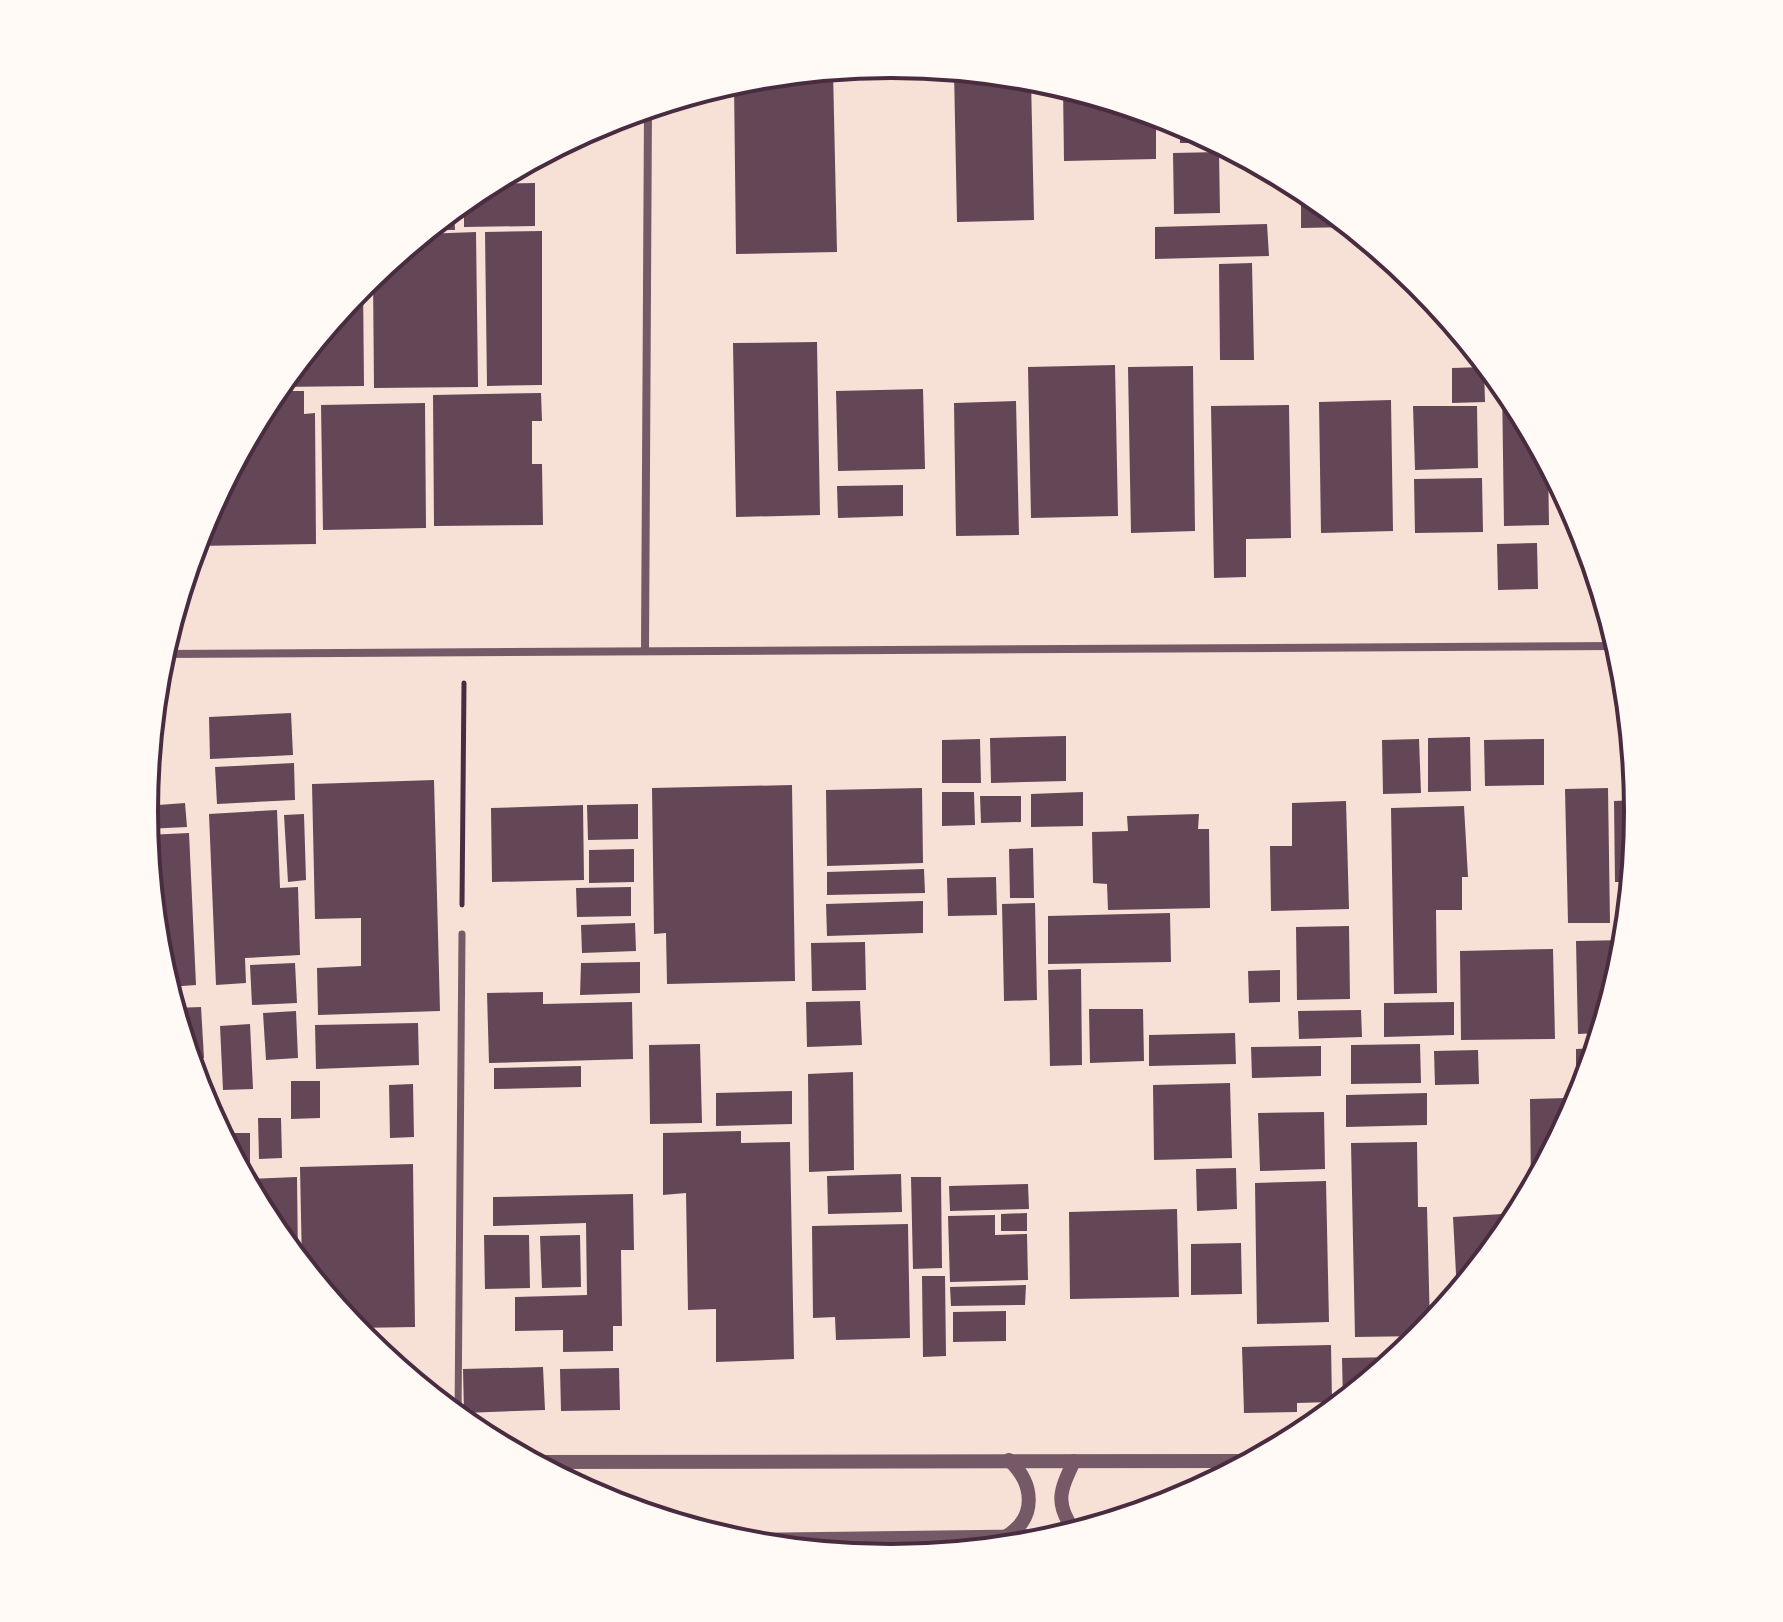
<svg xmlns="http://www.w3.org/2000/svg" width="1783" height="1622" viewBox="0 0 1783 1622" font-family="Bitter,serif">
<rect width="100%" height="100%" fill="#f7e1d7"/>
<g fill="#644757">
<polygon points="833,70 837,252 736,254 734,82 746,78"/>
<polygon points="954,70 1031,78 1034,220 957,222"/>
<polygon points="1063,86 1156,114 1156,159 1064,161"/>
<polygon points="1180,122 1219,143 1180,143"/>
<polygon points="1219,152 1220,213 1174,214 1173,153"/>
<polygon points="521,166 521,178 499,178 503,176"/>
<polygon points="535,183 535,226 464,227 464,200 477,190 487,184"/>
<polygon points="1301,187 1307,190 1352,227 1301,228"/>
<polygon points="454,208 455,230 427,230"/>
<polygon points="1267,224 1269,256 1155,259 1155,227"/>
<polygon points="542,231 542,385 487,386 485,232"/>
<polygon points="476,232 478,387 374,388 373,275 423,234"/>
<polygon points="1252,263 1254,360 1220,360 1219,264"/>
<polygon points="363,283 364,386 278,387"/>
<polygon points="817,342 820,515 736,517 733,343"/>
<polygon points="1115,365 1118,516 1031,518 1028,367"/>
<polygon points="1193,366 1195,531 1131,533 1128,367"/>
<polygon points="1484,367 1485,402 1452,403 1452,368"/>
<polygon points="1502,383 1513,396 1548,462 1549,525 1504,526"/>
<polygon points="923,389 925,469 838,471 836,391"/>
<polygon points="274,391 304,391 304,414 315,413 316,544 195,546 202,525"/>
<polygon points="541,393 542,421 532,421 532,464 542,464 543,525 434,526 433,395"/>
<polygon points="1391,400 1393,531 1321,533 1319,402"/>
<polygon points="1016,401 1019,535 956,536 954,403"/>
<polygon points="425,403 426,528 323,530 321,405"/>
<polygon points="1289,405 1291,538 1246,539 1246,577 1214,578 1211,406"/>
<polygon points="1413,406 1477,406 1478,468 1415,470"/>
<polygon points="1554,474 1569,502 1555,502"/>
<polygon points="1482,478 1483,532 1415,533 1414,479"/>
<polygon points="903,485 903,516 838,518 837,486"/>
<polygon points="1537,543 1538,589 1498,590 1497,544"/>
<polygon points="291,713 293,755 210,759 209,717"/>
<polygon points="1066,736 1066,781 991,783 990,738"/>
<polygon points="1470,737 1471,791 1428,792 1428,738"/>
<polygon points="980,739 981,783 942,783 942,740"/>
<polygon points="1419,739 1421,793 1383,794 1382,740"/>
<polygon points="1544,739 1544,785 1485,786 1484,740"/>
<polygon points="294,763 295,800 217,804 215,767"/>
<polygon points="434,780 440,1011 318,1015 317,968 361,966 361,918 315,919 312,784"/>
<polygon points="792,785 795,981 667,984 666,933 654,934 652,788"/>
<polygon points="922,788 923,863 827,866 826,790"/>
<polygon points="1608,788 1610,923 1568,923 1565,789"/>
<polygon points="942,792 974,792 975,825 942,826"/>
<polygon points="1083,792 1083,826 1031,827 1031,794"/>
<polygon points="980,796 1021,796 1021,822 981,823"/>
<polygon points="1637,800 1631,882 1615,882 1614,801"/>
<polygon points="1346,801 1349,909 1271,911 1270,846 1292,846 1292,803"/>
<polygon points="185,803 187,827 146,829 145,806"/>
<polygon points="638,804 638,839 588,840 587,805"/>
<polygon points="583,805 584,880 492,882 491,808"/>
<polygon points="1464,806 1468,877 1462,877 1462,910 1436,910 1437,993 1394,994 1391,808"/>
<polygon points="277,810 280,888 298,887 300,955 245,958 246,983 216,985 209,814"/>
<polygon points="304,814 306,880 288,882 284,815"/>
<polygon points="1199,814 1198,829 1209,829 1210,908 1108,910 1107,884 1093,883 1092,832 1128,831 1127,816"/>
<polygon points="189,833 196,985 168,987 159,956 147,835"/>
<polygon points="1033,848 1034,898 1010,898 1009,849"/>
<polygon points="634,849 634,882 589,883 589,850"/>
<polygon points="924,869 925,893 827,895 827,872"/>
<polygon points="996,877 997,915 948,916 947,878"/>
<polygon points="631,887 631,916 577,917 576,888"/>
<polygon points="923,901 923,933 827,936 826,904"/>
<polygon points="1035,903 1037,1000 1004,1001 1002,904"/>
<polygon points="1170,913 1171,962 1048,964 1048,916"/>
<polygon points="635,923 636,951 582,953 581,925"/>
<polygon points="1349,926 1350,999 1297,1000 1296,927"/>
<polygon points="1626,940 1624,957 1601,1033 1578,1034 1576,941"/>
<polygon points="865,942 866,990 812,991 811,943"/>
<polygon points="1553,949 1555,1039 1461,1040 1460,951"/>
<polygon points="640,962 640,993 580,995 581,963"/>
<polygon points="295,963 297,1003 252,1005 250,965"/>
<polygon points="1081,969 1082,1065 1050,1066 1048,970"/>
<polygon points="1280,970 1280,1002 1249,1003 1248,971"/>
<polygon points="543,992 543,1004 632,1002 633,1059 489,1063 487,993"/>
<polygon points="860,1001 862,1045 807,1047 806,1002"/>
<polygon points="1454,1002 1454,1035 1384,1037 1384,1003"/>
<polygon points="201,1007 204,1058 190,1059 174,1008"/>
<polygon points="1089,1009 1143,1009 1144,1061 1090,1063"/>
<polygon points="1361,1010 1362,1037 1299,1039 1298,1011"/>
<polygon points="296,1011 298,1058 266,1060 263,1013"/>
<polygon points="418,1023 419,1065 316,1069 315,1025"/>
<polygon points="250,1024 253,1089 223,1090 220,1026"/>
<polygon points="1235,1033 1236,1064 1149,1066 1149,1035"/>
<polygon points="700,1044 702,1123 650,1124 649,1045"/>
<polygon points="1420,1044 1421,1083 1351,1084 1351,1045"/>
<polygon points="1321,1046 1321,1076 1252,1078 1251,1047"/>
<polygon points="1596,1048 1581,1097 1576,1107 1576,1049"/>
<polygon points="1478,1050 1479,1084 1435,1085 1434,1051"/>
<polygon points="581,1066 581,1087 494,1089 494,1068"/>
<polygon points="853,1072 854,1170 809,1172 808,1074"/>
<polygon points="291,1081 320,1081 320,1118 291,1119"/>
<polygon points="1230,1083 1232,1158 1154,1160 1153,1085"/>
<polygon points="413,1084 414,1137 390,1138 389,1085"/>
<polygon points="792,1091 792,1124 716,1126 716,1093"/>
<polygon points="1427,1093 1427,1125 1346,1127 1346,1095"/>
<polygon points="1567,1098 1568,1123 1531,1191 1530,1099"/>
<polygon points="1324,1112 1325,1169 1260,1171 1258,1113"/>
<polygon points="258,1118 281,1118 282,1158 259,1159"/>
<polygon points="741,1131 741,1143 790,1142 794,1359 716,1362 716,1309 688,1310 686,1193 663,1195 663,1133"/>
<polygon points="221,1133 250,1133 250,1179 297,1177 298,1260 270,1226"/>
<polygon points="1417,1142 1418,1207 1427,1207 1430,1327 1423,1336 1355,1337 1351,1143"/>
<polygon points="413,1164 415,1327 354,1328 302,1265 300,1167"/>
<polygon points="1236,1168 1237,1209 1197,1211 1196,1169"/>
<polygon points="901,1174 902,1212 828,1214 827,1176"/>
<polygon points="911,1177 941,1177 942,1268 913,1269"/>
<polygon points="1326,1181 1329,1322 1257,1324 1255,1183"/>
<polygon points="1028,1184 1029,1209 950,1211 949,1186"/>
<polygon points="633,1194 634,1250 621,1250 622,1326 613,1326 613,1351 563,1352 563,1330 515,1331 515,1297 587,1295 586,1223 493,1226 493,1197"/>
<polygon points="1177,1209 1179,1297 1070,1299 1069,1212"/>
<polygon points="1027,1213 1027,1231 1001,1231 1001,1214"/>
<polygon points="1519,1213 1512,1226 1457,1293 1453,1217"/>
<polygon points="995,1215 995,1235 1027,1234 1028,1280 950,1282 948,1216"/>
<polygon points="908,1224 910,1338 836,1340 835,1317 813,1318 812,1226"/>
<polygon points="484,1235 529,1235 530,1288 485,1289"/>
<polygon points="580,1235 581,1287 542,1288 540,1236"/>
<polygon points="1241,1243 1242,1294 1191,1295 1191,1244"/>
<polygon points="922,1276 945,1276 946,1356 923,1357"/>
<polygon points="1026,1285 1025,1305 951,1306 950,1287"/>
<polygon points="1006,1311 1006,1341 953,1342 953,1312"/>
<polygon points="1331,1345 1332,1402 1297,1403 1297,1412 1244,1413 1242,1347"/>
<polygon points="1398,1357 1343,1402 1342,1358"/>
<polygon points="543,1367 545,1410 464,1413 463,1369"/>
<polygon points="619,1368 620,1410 561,1411 560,1369"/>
</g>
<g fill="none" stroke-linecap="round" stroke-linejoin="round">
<polyline stroke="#4a2c40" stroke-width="5" points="462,905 464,683"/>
<polyline stroke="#755966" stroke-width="7" points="458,1417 462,934"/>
<g stroke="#755966" stroke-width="8">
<polyline points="645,650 648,108"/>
<polyline points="162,654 1618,646"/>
</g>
<g stroke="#755966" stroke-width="14">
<path d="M 1074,1461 C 1060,1491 1054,1503 1075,1532"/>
<polyline points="532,1462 1252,1461"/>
<path d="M 1005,1537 C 1038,1518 1034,1483 1009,1460"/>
<polyline points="733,1540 1062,1536"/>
</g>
</g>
<path d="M0 0H1783V1622H0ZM158 811a733 733 0 1 1 1466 0a733 733 0 1 1-1466 0Z" fill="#fffaf5" fill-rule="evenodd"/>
<path fill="none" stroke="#4a2c40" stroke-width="4" d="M158 811a733 733 0 1 1 1466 0a733 733 0 1 1-1466 0Z"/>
</svg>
